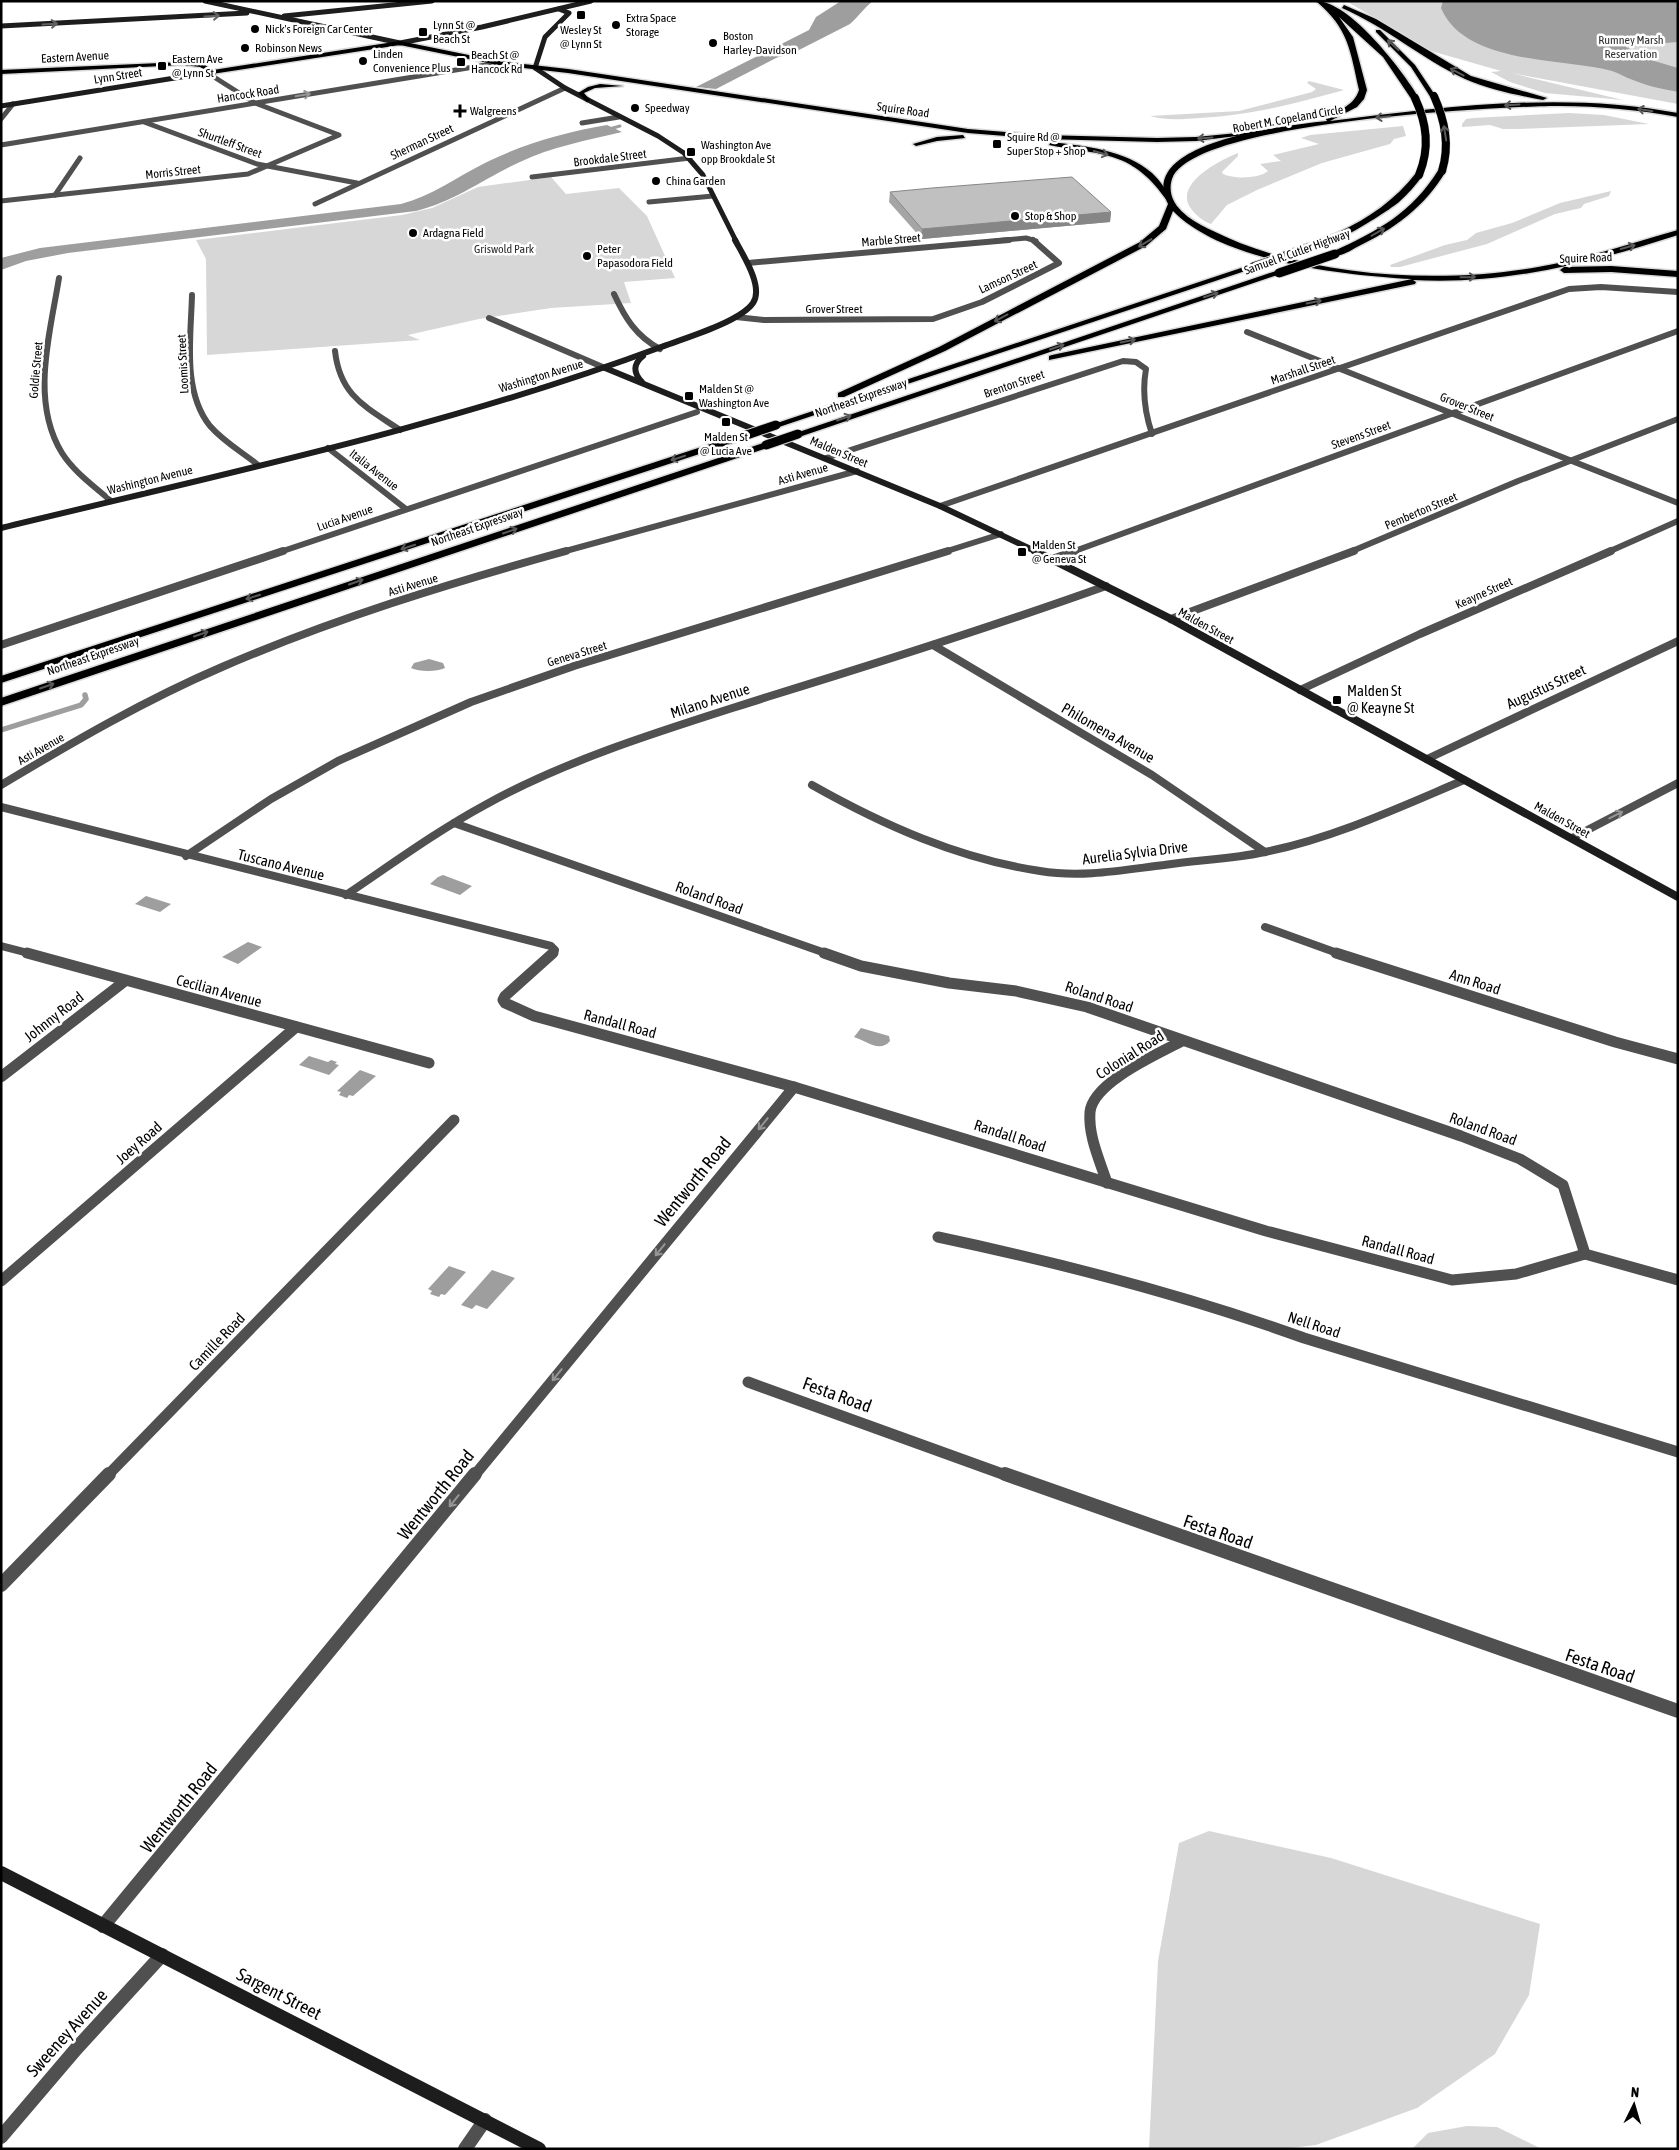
<svg xmlns="http://www.w3.org/2000/svg" width="1679" height="2150" viewBox="0 0 1679 2150" font-family="'Asap Condensed',sans-serif">
<rect width="100%" height="100%" fill="#fff"/>
<g fill="#d7d7d7">
<polygon points="1346,1 1678,1 1678,104 1511,73 1623,100 1545,93 1510,82 1491,72 1501,71 1431,51"/>
<path d="M 1309,81 L 1344,90 C 1293,104 1254,115 1200,118 C 1183,119 1167,121 1150,116 L 1239,111 L 1312,92 L 1316,89 L 1307,83 Z"/>
<polygon points="1569,113 1604,115 1649,124 1517,129 1503,129 1490,125 1462,127 1462,124 1466,119 1473,118"/>
<path d="M 1403,126 L 1406,136 L 1394,139 L 1390,144 L 1322,163 L 1257,190 L 1227,205 L 1211,224 C 1203,221 1197,216 1192,210 C 1171,185 1220,160 1238,153 L 1238,156 L 1222,172 L 1223,174 C 1234,179 1258,179 1268,171 L 1260,164 L 1281,161 L 1273,155 L 1319,144 L 1301,138 L 1310,135 Z"/>
<polygon points="551,177 566,194 619,188 647,216 675,278 624,282 631,303 551,308 479,319 408,335 420,340 207,355 206,259 196,240 402,215 432,208 478,187"/>
<polygon points="1611,191 1609,196 1584,204 1581,208 1555,214 1487,244 1400,267 1391,267 1390,265 1445,245 1467,240 1476,233 1512,223 1560,203"/>
<polygon points="1209,1831 1331,1858 1540,1924 1529,1995 1495,2054 1417,2108 1316,2145 1281,2149 1149,2149 1158,1961 1179,1843"/>
<polygon points="1467,2126 1497,2127 1542,2149 1412,2149 1428,2133"/>
</g>
<g fill="#9e9e9e">
<path d="M 841,1 L 873,1 C 864,8 858,17 850,24 L 797,51 L 776,58 L 716,89 L 696,87 L 809,30 L 816,17 Z"/>
<path d="M 1443,1 L 1678,1 L 1678,42 L 1624,46 L 1651,60 L 1678,68 L 1678,92 C 1663,89 1647,86 1633,80 C 1626,78 1619,73 1612,71 C 1563,58 1465,65 1441,8 Z"/>
<path d="M 607,125 L 622,132 C 588,140 551,147 520,162 C 485,178 454,202 416,211 L 68,253 L 26,261 L 1,270 L 1,258 L 40,248 L 401,204 C 432,196 455,178 483,164 C 520,145 565,132 607,125 Z"/>
<path d="M 429,659 L 443,663 L 445,668 C 437,672 419,672 411,668 L 414,663 Z"/>
<polygon points="443,875 472,886 460,895 430,884 438,877"/>
<polygon points="146,896 171,904 160,912 135,904"/>
<polygon points="248,942 262,947 238,964 222,957"/>
<path d="M 861,1028 L 889,1036 L 890,1041 C 880,1053 866,1041 854,1037 Z"/>
<polygon points="309,1056 328,1062 331,1060 337,1062 335,1064 339,1065 329,1075 299,1065"/>
<polygon points="360,1070 376,1076 353,1096 349,1095 347,1098 339,1095 341,1092 337,1091"/>
<polygon points="449,1266 466,1272 445,1295 441,1294 439,1297 430,1294 432,1291 428,1289"/>
<polygon points="492,1270 515,1278 487,1309 476,1305 472,1309 461,1305"/>
</g>
<g fill="none" stroke-linecap="round" stroke-linejoin="round">
<polyline stroke="#9e9e9e" stroke-width="3" points="606,130 620,126"/>
<polyline stroke="#9e9e9e" stroke-width="5.5" points="1,730 81,705 86,699 85,695"/>
<g stroke="#dbdbdb" stroke-width="3">
<g id="primary">
<polygon points="400,41 498,61 568,69 968,129 1043,135 1157,138 1196,137 1258,131 1261,133 1196,141 1157,142 1043,139 968,133 568,73 498,65 400,45 212,74 200,67 183,65 1,74 1,70 183,62 203,64 213,70"/>
<polygon points="600,84 623,86 595,88 584,93 590,100 587,102 578,93 588,87"/>
<polygon points="963,135 965,138 937,141 916,146 913,144 937,137"/>
<path d="M 1051,142 C 1085,146 1126,150 1152,173 C 1161,181 1167,192 1173,201 L 1168,202 C 1132,150 1105,156 1049,145 Z"/>
</g>
</g>
<g stroke="#dbdbdb" stroke-width="3">
<g id="highway">
<path d="M 1316,1 C 1350,1 1403,71 1419,98 L 1412,100 L 1383,57 L 1339,17 L 1353,37 L 1367,90 L 1364,99 L 1357,107 L 1330,121 C 1445,107 1562,91 1678,113 L 1678,117 C 1639,110 1600,106 1560,106 C 1500,106 1191,122 1172,179 C 1164,205 1192,221 1211,230 C 1304,277 1436,285 1538,267 C 1586,259 1631,243 1678,230 L 1678,235 C 1591,263 1505,285 1413,280 L 1416,282 L 1415,284 L 1049,360 L 1049,356 L 1052,355 L 1412,279 C 1343,275 1223,262 1173,211 L 1166,229 L 1146,246 L 945,351 L 844,397 L 838,397 L 838,393 L 939,347 L 1140,242 L 1159,226 L 1168,204 C 1135,140 1292,125 1327,121 L 1325,117 C 1339,110 1354,106 1359,90 C 1350,50 1349,29 1316,1 Z"/>
<path d="M 1344,5 L 1376,19 L 1471,76 L 1547,98 L 1543,100 C 1517,95 1490,90 1465,79 C 1422,59 1386,27 1342,8 Z"/>
<polygon points="1376,30 1380,30 1415,65 1437,98 1431,98 1411,67 1376,32"/>
<path d="M 1439,169 L 1446,171 C 1425,207 1394,229 1357,247 C 1350,251 1340,257 1332,256 L 1332,252 C 1378,231 1412,213 1439,169 Z"/>
<path d="M 1416,173 L 1423,175 C 1416,185 1408,194 1399,202 C 1387,212 1319,256 1307,247 C 1315,240 1329,237 1339,232 C 1369,218 1395,200 1416,173 Z"/>
<polygon points="1250,265 1257,267 779,427 771,425"/>
<polygon points="1611,266 1678,271 1678,277 1611,272 1564,273 1560,270 1564,267"/>
<polygon points="1276,271 1283,273 802,436 793,434"/>
<polygon points="741,434 745,435 745,439 1,683 1,676"/>
<polygon points="766,442 771,445 770,447 1,706 1,698"/>
</g>
</g>
<g stroke="#505050" stroke-width="5">
<polyline points="1,119 13,104"/>
<polyline points="144,122 257,164 357,183"/>
<polyline points="582,123 619,117"/>
<polyline points="1,145 498,63"/>
<polyline points="532,177 690,158"/>
<polyline points="55,195 80,158"/>
<polyline points="1,201 248,174 339,135 255,103 214,77 212,72"/>
<polyline points="649,202 713,196"/>
<polyline points="315,204 565,88"/>
<polyline points="995,241 1026,238 1036,241"/>
</g>
<g stroke="#505050" stroke-width="6">
<polyline points="748,263 1009,240"/>
<path d="M 59,278 C 50,334 30,401 62,453 C 74,472 94,486 111,501"/>
<path d="M 614,294 C 625,318 636,336 660,349"/>
<path d="M 192,295 C 191,337 182,391 210,426 C 224,442 242,452 258,465"/>
<polyline points="736,317 764,320 933,319 982,302 1059,263 1033,240"/>
<polyline points="489,318 605,368"/>
<polyline points="1247,332 1678,503"/>
<path d="M 335,351 C 340,396 366,407 400,430"/>
<polyline points="328,448 406,509"/>
<path d="M 826,458 L 1123,361 L 1136,362 L 1146,369 C 1142,391 1145,413 1152,434"/>
<polyline points="940,506 1569,289 1601,287 1678,292"/>
<polyline points="280,552 697,412"/>
<polyline points="562,552 857,471"/>
<polyline points="944,552 1001,534"/>
<polyline points="1072,552 1678,331"/>
<polyline points="1350,552 1518,481 1678,419"/>
<polyline points="1608,552 1678,521"/>
</g>
<g stroke="#505050" stroke-width="8">
<polyline points="1052,559 1075,551"/>
<polyline points="1171,619 1354,551"/>
<polyline points="1,645 283,551"/>
<polyline points="933,645 1152,775 1265,852"/>
<polyline points="1300,690 1420,634 1611,551"/>
<polyline points="1427,759 1678,641"/>
<path d="M 1,785 C 73,742 145,700 222,667 C 333,619 450,583 566,551"/>
<path d="M 812,785 C 883,825 959,859 1040,871 C 1082,878 1123,870 1164,865 C 1198,860 1232,859 1265,852 C 1334,838 1400,807 1464,780"/>
<polyline points="1,807 551,946 555,950 553,954"/>
<polyline points="454,823 828,954"/>
<polyline points="1572,838 1678,783"/>
<polyline points="186,856 271,799 338,761 471,702 574,666 948,551"/>
<path d="M 346,895 C 392,864 437,831 485,805 C 571,757 674,727 767,697 C 881,662 994,626 1106,586"/>
<polyline points="1265,927 1340,954"/>
<polyline points="1,946 32,954"/>
</g>
<g stroke="#505050" stroke-width="11">
<polyline points="27,953 429,1063"/>
<polyline points="553,953 505,996 503,1000 505,1003 534,1016 794,1087 1266,1231 1452,1280 1516,1274 1585,1254"/>
<polyline points="824,953 861,966 949,983 1016,991 1087,1007 1461,1136 1520,1159 1563,1185 1585,1254 1678,1280"/>
<polyline points="1336,953 1615,1042 1678,1059"/>
<polyline points="1,1077 125,981"/>
<path d="M 1107,1183 C 1100,1161 1088,1136 1090,1112 C 1093,1082 1158,1054 1182,1041"/>
<path d="M 938,1237 C 1061,1263 1185,1295 1304,1338 L 1678,1452"/>
<polyline points="1,1281 296,1027"/>
<polyline points="748,1382 1008,1476"/>
<polyline points="107,1476 454,1120"/>
<polyline points="474,1476 794,1087"/>
</g>
<g stroke="#505050" stroke-width="14">
<polyline points="1005,1474 1678,1711"/>
<polyline points="1,1585 109,1474"/>
<polyline points="103,1926 475,1474"/>
<polyline points="1,2137 76,2049 162,1955"/>
<polyline points="465,2149 485,2120"/>
</g>
<g stroke="#1d1d1d" stroke-width="5">
<polyline points="205,1 400,43 482,27 591,1"/>
<polyline points="559,9 569,13 545,37 535,68 565,88 658,136 684,153 703,175 736,241"/>
<polyline points="284,16 432,1"/>
<polyline points="1,26 247,13"/>
<polyline points="1,106 212,72"/>
</g>
<g stroke="#1d1d1d" stroke-width="6">
<polyline points="605,368 940,506 1037,552"/>
<path d="M 642,382 C 633,373 633,364 643,356"/>
<path d="M 1,528 C 222,474 447,427 661,347 C 683,339 740,322 753,303 C 764,287 743,255 735,240"/>
</g>
<polyline stroke="#1d1d1d" stroke-width="8" points="1035,551 1171,619 1678,897"/>
<polyline stroke="#1d1d1d" stroke-width="14" points="1,1873 539,2149"/>
<use href="#primary" fill="#000" fill-rule="evenodd"/>
<use href="#highway" fill="#000" fill-rule="evenodd"/>
<g stroke="#dbdbdb" stroke-width="9" stroke-linecap="butt">
<g id="highway-bridge-far1">
<path d="M 1434,96 C 1445,121 1450,145 1442,171"/>
<path d="M 1415,98 C 1427,124 1430,148 1419,175"/>
</g>
</g>
<g stroke="#dbdbdb" stroke-width="11" stroke-linecap="butt">
<g id="highway-bridge">
<polyline points="1253,267 1311,247"/>
<polyline points="1279,273 1335,254"/>
<polyline points="741,437 776,425"/>
<polyline points="766,445 798,434"/>
</g>
</g>
<use href="#highway-bridge-far1" stroke="#000" stroke-width="8"/>
<use href="#highway-bridge" stroke="#000" stroke-width="9"/>
</g>
<polygon fill="#a5a5a5" points="890,192 1111,212 1110,222 922,239 889,202"/>
<polygon fill="#868686" points="1111,212 1110,222 922,239 922,229"/>
<polygon fill="#c0c0c0" stroke="#868686" points="1072,177 1111,212 922,229 890,192 932,188"/>
<defs><path id="oneway-shaft" d="M-6 0H5M1.5-3L5.5 0L1.5 3" fill="none" stroke-width="1.6" stroke-linecap="round" stroke-linejoin="round" transform="scale(1.25)"/></defs>
<g stroke="#616161">
<use href="#oneway-shaft" transform="translate(212 16) rotate(-3)"/>
<use href="#oneway-shaft" transform="translate(50 24) rotate(-3)"/>
</g>
<g stroke="#595959">
<use href="#oneway-shaft" transform="translate(1393 45) rotate(-137)"/>
<use href="#oneway-shaft" transform="translate(1457 72) rotate(-152)"/>
<use href="#oneway-shaft" transform="translate(1512 105) rotate(177)"/>
<use href="#oneway-shaft" transform="translate(1645 110) rotate(-171)"/>
<use href="#oneway-shaft" transform="translate(1383 117) rotate(174)"/>
<use href="#oneway-shaft" transform="translate(1445 133) rotate(-99)"/>
<use href="#oneway-shaft" transform="translate(1205 138) rotate(176)"/>
<use href="#oneway-shaft" transform="translate(1101 153) rotate(15)"/>
<use href="#oneway-shaft" transform="translate(1378 232) rotate(-30)"/>
<use href="#oneway-shaft" transform="translate(1145 243) rotate(149)"/>
<use href="#oneway-shaft" transform="translate(1628 247) rotate(-16)"/>
<use href="#oneway-shaft" transform="translate(1468 277) rotate(-1)"/>
<use href="#oneway-shaft" transform="translate(1211 295) rotate(-18)"/>
<use href="#oneway-shaft" transform="translate(1314 302) rotate(-12)"/>
<use href="#oneway-shaft" transform="translate(1001 318) rotate(152)"/>
<use href="#oneway-shaft" transform="translate(1128 341) rotate(-12)"/>
<use href="#oneway-shaft" transform="translate(1057 347) rotate(-19)"/>
<use href="#oneway-shaft" transform="translate(844 418) rotate(-19)"/>
<use href="#oneway-shaft" transform="translate(678 458) rotate(162)"/>
<use href="#oneway-shaft" transform="translate(510 531) rotate(-19)"/>
<use href="#oneway-shaft" transform="translate(408 547) rotate(162)"/>
<use href="#oneway-shaft" transform="translate(356 582) rotate(-19)"/>
<use href="#oneway-shaft" transform="translate(253 597) rotate(162)"/>
<use href="#oneway-shaft" transform="translate(201 634) rotate(-19)"/>
<use href="#oneway-shaft" transform="translate(47 686) rotate(-19)"/>
</g>
<g stroke="#969696">
<use href="#oneway-shaft" transform="translate(303 95) rotate(-9)"/>
<use href="#oneway-shaft" transform="translate(1616 815) rotate(-27)"/>
<use href="#oneway-shaft" transform="translate(763 1124) rotate(129)"/>
<use href="#oneway-shaft" transform="translate(660 1250) rotate(129)"/>
<use href="#oneway-shaft" transform="translate(557 1375) rotate(129)"/>
<use href="#oneway-shaft" transform="translate(454 1501) rotate(129)"/>
</g>
<g fill="#000" stroke="#fff" stroke-width="2">
<rect x="576" y="10" width="10" height="10" rx="2.5"/>
<circle cx="616" cy="25" r="5"/>
<circle cx="255" cy="29" r="5"/>
<rect x="418" y="27" width="10" height="10" rx="2.5"/>
<circle cx="713" cy="43" r="5"/>
<circle cx="245" cy="48" r="5"/>
<circle cx="363" cy="61" r="5"/>
<rect x="456" y="57" width="10" height="10" rx="2.5"/>
<rect x="157" y="61" width="10" height="10" rx="2.5"/>
<circle cx="635" cy="108" r="5"/>
<path d="M457.5 103.5h5v5h5v5h-5v5h-5v-5h-5v-5h5z"/>
<rect x="992" y="139" width="10" height="10" rx="2.5"/>
<rect x="686" y="147" width="10" height="10" rx="2.5"/>
<circle cx="656" cy="181" r="5"/>
<circle cx="1015" cy="216" r="5"/>
<circle cx="413" cy="233" r="5"/>
<circle cx="587" cy="256" r="5"/>
<rect x="684" y="391" width="10" height="10" rx="2.5"/>
<rect x="721" y="417" width="10" height="10" rx="2.5"/>
<rect x="1017" y="547" width="10" height="10" rx="2.5"/>
<rect x="1332" y="695" width="10" height="10" rx="2.5"/>
</g>
<g text-anchor="middle" stroke-width="5" stroke-linejoin="round" paint-order="stroke">
<g font-size="12" fill="#000" stroke="#fff" text-anchor="start">
<text x="626" y="22">Extra Space<tspan x="626" dy="14">Storage</tspan></text>
<text x="433" y="29">Lynn St @<tspan x="433" dy="14">Beach St</tspan></text>
<text x="265" y="33">Nick's Foreign Car Center</text>
<text x="581" y="34" text-anchor="middle">Wesley St<tspan x="581" dy="14">@ Lynn St</tspan></text>
<text x="723" y="40">Boston<tspan x="723" dy="14">Harley-Davidson</tspan></text>
<text x="255" y="52">Robinson News</text>
<text x="373" y="58">Linden<tspan x="373" dy="14">Convenience Plus</tspan></text>
<text x="471" y="59">Beach St @<tspan x="471" dy="14">Hancock Rd</tspan></text>
<text x="172" y="63">Eastern Ave<tspan x="172" dy="14">@ Lynn St</tspan></text>
<text x="645" y="112">Speedway</text>
<text x="470" y="115">Walgreens</text>
<text x="1007" y="141">Squire Rd @<tspan x="1007" dy="14">Super Stop + Shop</tspan></text>
<text x="701" y="149">Washington Ave<tspan x="701" dy="14">opp Brookdale St</tspan></text>
<text x="666" y="185">China Garden</text>
<text x="1025" y="220">Stop &amp; Shop</text>
<text x="423" y="237">Ardagna Field</text>
<text x="597" y="253">Peter<tspan x="597" dy="14">Papasodora Field</tspan></text>
<text x="699" y="393">Malden St @<tspan x="699" dy="14">Washington Ave</tspan></text>
<text x="726" y="441" text-anchor="middle">Malden St<tspan x="726" dy="14">@ Lucia Ave</tspan></text>
<text x="1032" y="549">Malden St<tspan x="1032" dy="14">@ Geneva St</tspan></text>
</g>
<g font-size="12" fill="#2e2e2e" stroke="#fff">
<text x="1631" y="44">Rumney Marsh<tspan x="1631" dy="14">Reservation</tspan></text>
<text x="504" y="253">Griswold Park</text>
</g>
<g font-size="12" fill="#000" stroke="#fff">
<text transform="translate(75 57) rotate(-3)" y="4">Eastern Avenue</text>
<text transform="translate(118 76) rotate(-9)" y="4">Lynn Street</text>
<text transform="translate(248 94) rotate(-9)" y="4">Hancock Road</text>
<text transform="translate(903 110) rotate(8)" y="4">Squire Road</text>
<text transform="translate(1288 119) rotate(-10)" y="4">Robert M. Copeland Circle</text>
<text transform="translate(422 142) rotate(-25)" y="4">Sherman Street</text>
<text transform="translate(230 143) rotate(20)" y="4">Shurtleff Street</text>
<text transform="translate(610 158) rotate(-7)" y="4">Brookdale Street</text>
<text transform="translate(173 172) rotate(-6)" y="4">Morris Street</text>
<text transform="translate(891 240) rotate(-5)" y="4">Marble Street</text>
<text transform="translate(1297 252) rotate(-20)" y="4">Samuel R. Cutler Highway</text>
<text transform="translate(1586 258) rotate(-2)" y="4">Squire Road</text>
<text transform="translate(1008 277) rotate(-25)" y="4">Lamson Street</text>
<text x="834" y="313">Grover Street</text>
<text transform="translate(183 364) rotate(-93)" y="4">Loomis Street</text>
<text transform="translate(36 370) rotate(-85)" y="4">Goldie Street</text>
<text transform="translate(1303 370) rotate(-19)" y="4">Marshall Street</text>
<text transform="translate(541 376) rotate(-17)" y="4">Washington Avenue</text>
<text transform="translate(1014 384) rotate(-19)" y="4">Brenton Street</text>
<text transform="translate(861 398) rotate(-19)" y="4">Northeast Expressway</text>
<text transform="translate(1467 407) rotate(22)" y="4">Grover Street</text>
<text transform="translate(1361 435) rotate(-20)" y="4">Stevens Street</text>
<text transform="translate(839 452) rotate(23)" y="4">Malden Street</text>
<text transform="translate(374 470) rotate(38)" y="4">Italia Avenue</text>
<text transform="translate(803 474) rotate(-16)" y="4">Asti Avenue</text>
<text transform="translate(150 480) rotate(-14)" y="4">Washington Avenue</text>
<text transform="translate(1421 511) rotate(-23)" y="4">Pemberton Street</text>
<text transform="translate(345 518) rotate(-19)" y="4">Lucia Avenue</text>
<text transform="translate(477 527) rotate(-19)" y="4">Northeast Expressway</text>
<text transform="translate(413 585) rotate(-17)" y="4">Asti Avenue</text>
<text transform="translate(1484 593) rotate(-24)" y="4">Keayne Street</text>
<text transform="translate(1206 626) rotate(29)" y="4">Malden Street</text>
<text transform="translate(577 654) rotate(-17)" y="4">Geneva Street</text>
<text transform="translate(93 656) rotate(-19)" y="4">Northeast Expressway</text>
<text transform="translate(41 749) rotate(-30)" y="4">Asti Avenue</text>
<text transform="translate(1562 820) rotate(29)" y="4">Malden Street</text>
</g>
<g font-size="15" fill="#000" stroke="#fff">
<text transform="translate(1546 687) rotate(-25)" y="5">Augustus Street</text>
<text transform="translate(710 701) rotate(-18)" y="5">Milano Avenue</text>
<text transform="translate(1108 733) rotate(30)" y="5">Philomena Avenue</text>
<text transform="translate(1135 853) rotate(-7)" y="5">Aurelia Sylvia Drive</text>
<text transform="translate(281 865) rotate(14)" y="5">Tuscano Avenue</text>
<text transform="translate(709 898) rotate(20)" y="5">Roland Road</text>
<text transform="translate(1475 982) rotate(18)" y="5">Ann Road</text>
<text transform="translate(219 991) rotate(15)" y="5">Cecilian Avenue</text>
<text transform="translate(1099 997) rotate(18)" y="5">Roland Road</text>
<text transform="translate(54 1017) rotate(-38)" y="5">Johnny Road</text>
<text transform="translate(620 1024) rotate(15)" y="5">Randall Road</text>
<text transform="translate(1130 1055) rotate(-32)" y="5">Colonial Road</text>
<text transform="translate(1483 1129) rotate(20)" y="5">Roland Road</text>
<text transform="translate(1010 1136) rotate(18)" y="5">Randall Road</text>
<text transform="translate(139 1143) rotate(-41)" y="5">Joey Road</text>
<text transform="translate(1398 1250) rotate(15)" y="5">Randall Road</text>
<text transform="translate(1314 1325) rotate(18)" y="5">Nell Road</text>
<text transform="translate(217 1342) rotate(-46)" y="5">Camille Road</text>
</g>
<g font-size="15" fill="#000" stroke="#fff" text-anchor="start">
<text x="1347" y="696">Malden St<tspan x="1347" dy="17">@ Keayne St</tspan></text>
</g>
<g font-size="18" fill="#000" stroke="#fff">
<text transform="translate(693 1182) rotate(-51)" y="6">Wentworth Road</text>
<text transform="translate(837 1395) rotate(20)" y="6">Festa Road</text>
<text transform="translate(436 1495) rotate(-51)" y="6">Wentworth Road</text>
<text transform="translate(1218 1532) rotate(19)" y="6">Festa Road</text>
<text transform="translate(1600 1666) rotate(19)" y="6">Festa Road</text>
<text transform="translate(179 1808) rotate(-51)" y="6">Wentworth Road</text>
<text transform="translate(279 1994) rotate(27)" y="6">Sargent Street</text>
<text transform="translate(67 2033) rotate(-48)" y="6">Sweeney Avenue</text>
</g>
</g>
<rect width="1679" height="2150" fill="none" stroke="#000000" stroke-width="5"/>
<g transform="translate(1634 2105) rotate(5)" stroke="#ffffff" stroke-width="4" paint-order="stroke">
<path d="M0-4L9 19L0 12L-9 19Z" fill="#000000"/>
<text y="-8" font-size="14" font-weight="bold" text-anchor="middle" fill="#000000">N</text>
</g>
</svg>
